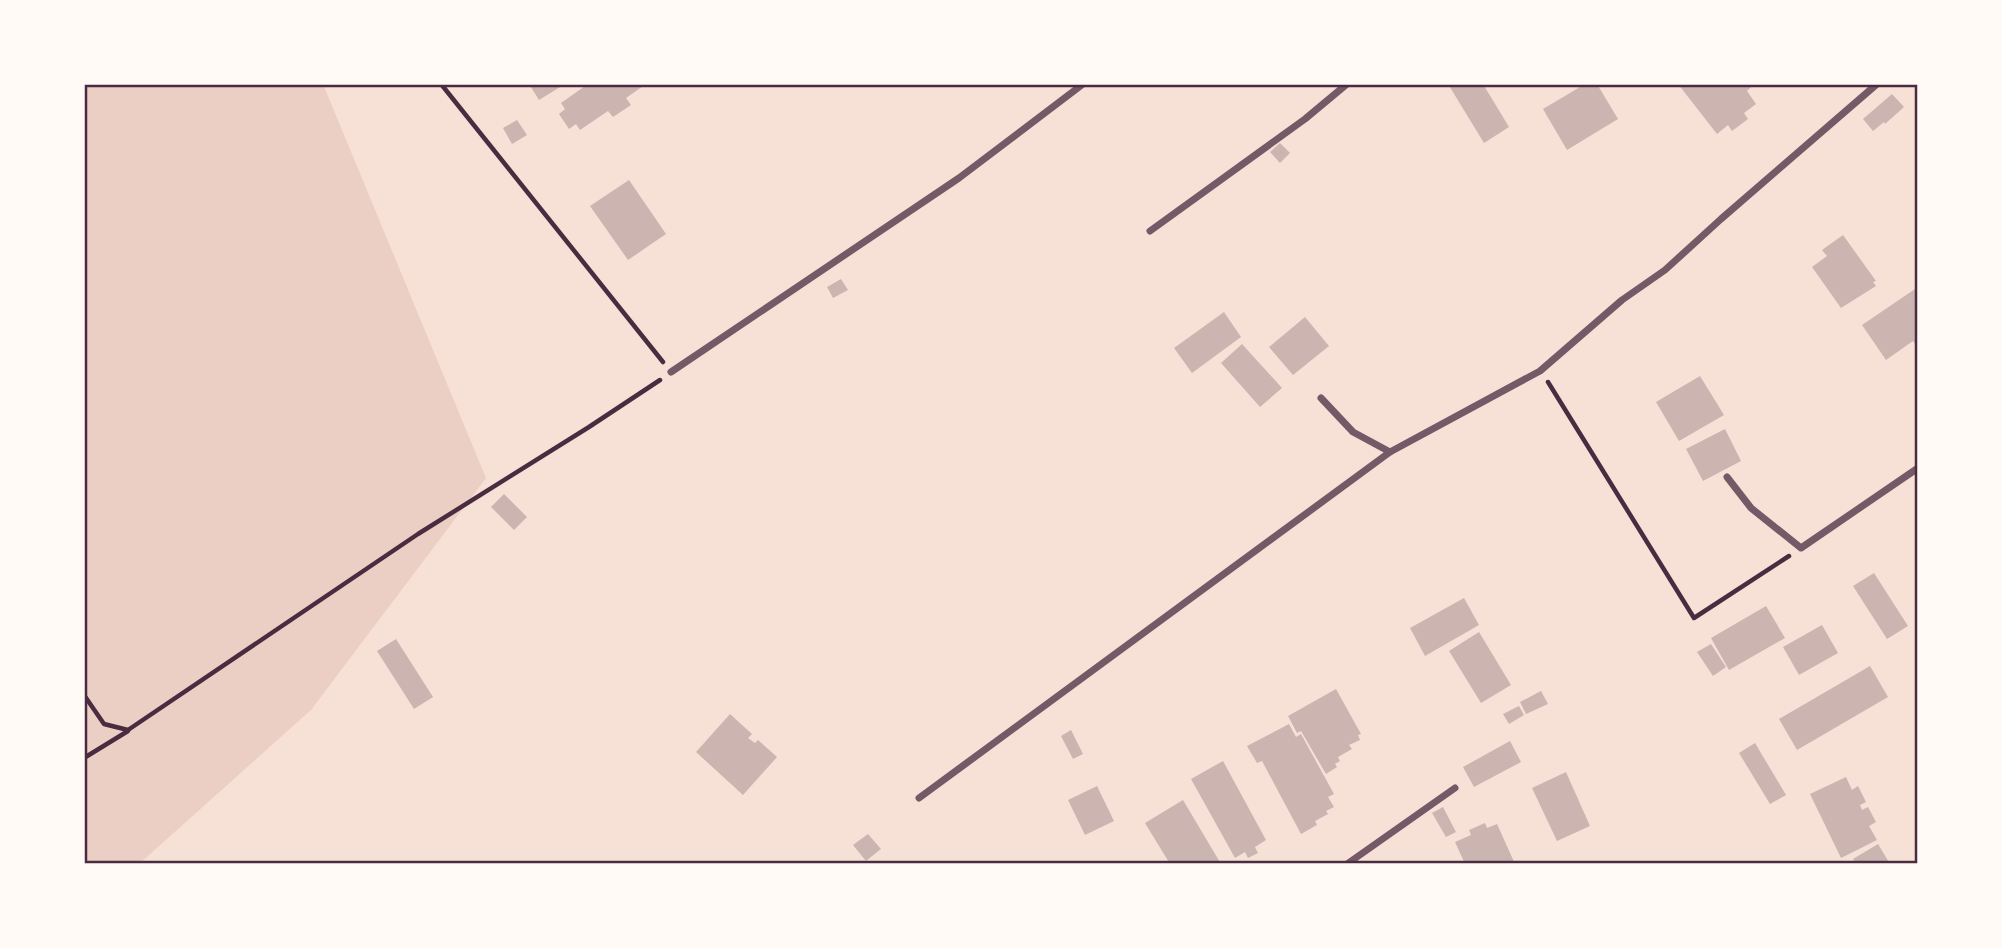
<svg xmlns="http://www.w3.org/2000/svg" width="2002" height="948" viewBox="0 0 2002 948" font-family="Mulish,sans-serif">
<rect width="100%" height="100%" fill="#f7e1d7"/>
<polygon fill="#ebcfc5" points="84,84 323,84 486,478 311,710 139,864 84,864"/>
<g fill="#ccb4b1">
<polygon points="529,84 565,84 539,100"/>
<polygon points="588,84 646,84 626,98 631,105 613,117 608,111 580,130 576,124 569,129 559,114 565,109 561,103"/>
<polygon points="1448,84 1483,84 1509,127 1484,143"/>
<polygon points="1585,84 1597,84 1618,119 1567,150 1543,109"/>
<polygon points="1678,84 1749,84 1751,87 1747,91 1756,104 1744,113 1748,119 1732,131 1728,125 1717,134"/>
<polygon points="1892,94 1904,107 1885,124 1884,122 1873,131 1863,119"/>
<polygon points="517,120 527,135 512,144 503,128"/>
<polygon points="1280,143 1290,153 1280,163 1270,152"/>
<polygon points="629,180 666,234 628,260 590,206"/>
<polygon points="1843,235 1876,281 1873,282 1876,286 1841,308 1812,267 1827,256 1822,250"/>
<polygon points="841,279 848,290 833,298 827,287"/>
<polygon points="1918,287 1918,348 1913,341 1886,360 1862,325"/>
<polygon points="1224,312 1241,337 1192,373 1174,348"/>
<polygon points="1305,317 1329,346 1293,375 1269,347"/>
<polygon points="1242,344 1282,388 1260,407 1221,363"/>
<polygon points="1700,376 1724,415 1679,441 1656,402"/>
<polygon points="1725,429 1741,461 1703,481 1686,449"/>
<polygon points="504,494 527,517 514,530 491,507"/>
<polygon points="1874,573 1908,626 1887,639 1853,586"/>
<polygon points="1464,598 1479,625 1425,656 1410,628"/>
<polygon points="1766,606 1785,638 1729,670 1711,638"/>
<polygon points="1822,625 1838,653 1799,675 1783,647"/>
<polygon points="1479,632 1511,685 1481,703 1449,651"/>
<polygon points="396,639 433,697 414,709 377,651"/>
<polygon points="1711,644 1726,667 1713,676 1697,652"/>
<polygon points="1870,666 1888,697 1797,750 1779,719"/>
<polygon points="1336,689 1361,734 1358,735 1360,740 1349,745 1352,749 1338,757 1340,761 1335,764 1337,767 1326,774 1301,731 1297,733 1288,716"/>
<polygon points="1541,691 1548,704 1526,714 1520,702"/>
<polygon points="1519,706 1524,715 1509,724 1503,714"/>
<polygon points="730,714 752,734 748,738 755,743 758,740 777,757 743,795 696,752"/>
<polygon points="1289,724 1296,737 1301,734 1334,794 1328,797 1334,807 1326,811 1328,814 1315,821 1317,825 1301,834 1262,761 1257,763 1247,746"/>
<polygon points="1071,730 1083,754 1073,759 1061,736"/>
<polygon points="1510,741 1521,762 1474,787 1463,767"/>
<polygon points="1755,743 1786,795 1770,804 1739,753"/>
<polygon points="1223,761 1266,840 1255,847 1258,853 1248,858 1245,852 1235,858 1191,779"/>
<polygon points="1566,772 1590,826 1557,841 1532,788"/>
<polygon points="1846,777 1852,790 1858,786 1866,802 1860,805 1862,810 1868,807 1876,822 1869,826 1877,840 1841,858 1810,794"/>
<polygon points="1097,786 1114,821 1085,835 1068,800"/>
<polygon points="1183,800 1221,864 1170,864 1145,823"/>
<polygon points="1443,807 1456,832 1446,837 1432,813"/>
<polygon points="1485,823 1487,828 1497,824 1515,864 1465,864 1455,842 1471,835 1469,830"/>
<polygon points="868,834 881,849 866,861 853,845"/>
<polygon points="1878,844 1890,864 1856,864 1853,859"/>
</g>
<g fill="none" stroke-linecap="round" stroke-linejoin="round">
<g stroke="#4a2c40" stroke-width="4.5">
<polyline points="441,84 663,362"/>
<polyline points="1548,382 1694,618 1789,556"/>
<polyline points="84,695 104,724 128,730 418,534 589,427 660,380"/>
<polyline points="84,758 128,731"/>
</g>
<g stroke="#755966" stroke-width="7">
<polyline points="1150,231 1305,119 1347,84"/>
<polyline points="671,372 959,178 1083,84"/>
<polyline points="1321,398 1353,432 1390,452 1540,371 1622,300 1665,270 1721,219 1877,84"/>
<polyline points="1727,477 1751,508 1801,548 1918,468"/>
<polyline points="919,798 1390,452"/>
<polyline points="1347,864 1455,788"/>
</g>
</g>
<rect width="2002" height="948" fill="none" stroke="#fffaf5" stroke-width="172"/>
<rect x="86" y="86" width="1830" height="776" fill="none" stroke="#4a2c40" stroke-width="2.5"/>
</svg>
